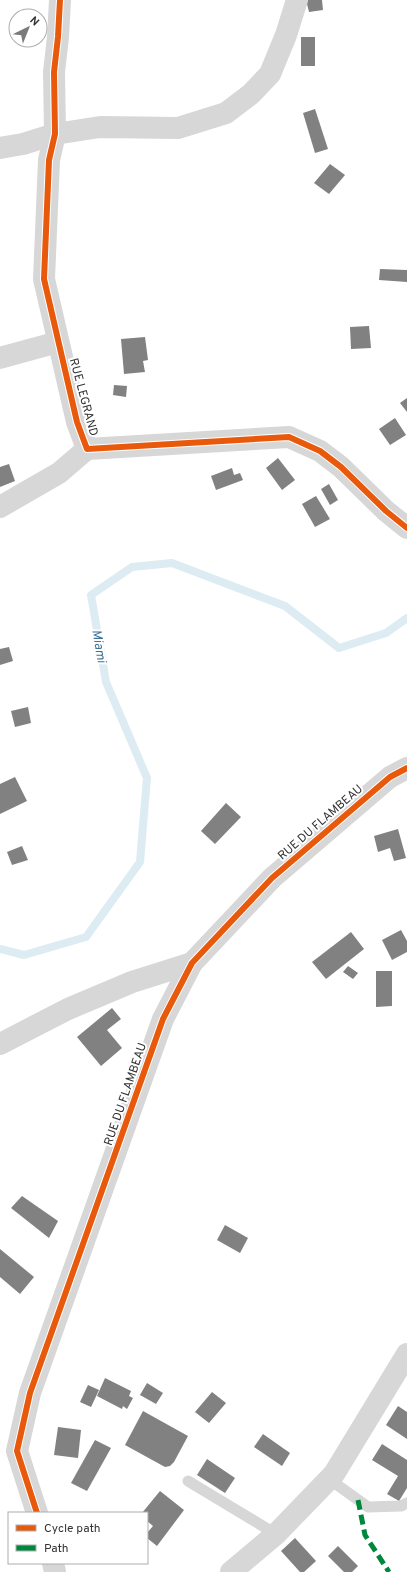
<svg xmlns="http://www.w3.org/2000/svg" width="407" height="1572" viewBox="0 0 407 1572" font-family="Overpass,sans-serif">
<rect width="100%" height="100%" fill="#fff"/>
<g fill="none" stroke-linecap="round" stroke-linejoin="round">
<polyline stroke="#ddebf3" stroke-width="8" points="0,949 24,955 86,937 140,862 147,778 106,682 91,595 132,567 172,563 285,606 339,648 386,633 407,618"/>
</g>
<g fill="#818181">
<polygon points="306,0 322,0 323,10 309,12"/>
<rect x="301" y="37" width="14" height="29"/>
<polygon points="315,109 328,149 315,153 303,113"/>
<polygon points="330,164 345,175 329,194 314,183"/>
<polygon points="380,269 407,270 407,282 379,280"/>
<polygon points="369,326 371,348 351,349 350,327"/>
<polygon points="145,337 148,360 143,361 145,372 124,374 121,339"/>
<polygon points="114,385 127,386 126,397 113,395"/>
<polygon points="407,398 407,412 400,403"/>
<polygon points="395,418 406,435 390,445 379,429"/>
<polygon points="278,458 295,480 282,490 266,468"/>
<polygon points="9,464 15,481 0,487 0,467"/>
<polygon points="232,468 234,475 240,473 243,480 216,490 211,476"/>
<polygon points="329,484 338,500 330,505 321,489"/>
<polygon points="316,496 330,519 315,527 302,504"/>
<polygon points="9,647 13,661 0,665 0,649"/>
<polygon points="28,707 31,723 15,727 11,711"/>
<polygon points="15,777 27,801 0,814 0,784"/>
<polygon points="226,803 241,817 215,844 201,831"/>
<polygon points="398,829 406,858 394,861 390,848 378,852 374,836"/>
<polygon points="22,846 28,860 12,865 7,852"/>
<polygon points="401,930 407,941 407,952 392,960 382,940"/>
<polygon points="351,932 364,949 326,979 312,962"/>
<polygon points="348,966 358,973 353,979 343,972"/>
<polygon points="376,971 392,971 392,1006 376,1007"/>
<polygon points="112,1008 121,1019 107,1030 122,1048 101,1066 77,1037"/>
<polygon points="22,1196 58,1221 49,1238 11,1208"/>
<polygon points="225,1225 248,1238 240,1253 217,1240"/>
<polygon points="0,1249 34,1277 20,1294 0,1277"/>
<polygon points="105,1378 131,1391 129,1396 133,1398 127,1409 123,1406 122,1409 97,1396"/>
<polygon points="147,1383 163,1393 156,1404 140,1395"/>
<polygon points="88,1385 99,1390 91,1407 80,1402"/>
<polygon points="212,1392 226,1403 209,1423 195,1412"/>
<polygon points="398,1406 407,1412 407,1439 386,1425"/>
<polygon points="143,1411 188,1436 174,1462 170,1466 165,1467 125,1445"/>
<polygon points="58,1427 81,1430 78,1458 54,1455"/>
<polygon points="263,1434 290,1453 282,1466 254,1447"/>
<polygon points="95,1440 111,1448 87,1491 71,1483"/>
<polygon points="382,1444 407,1460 407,1488 399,1501 387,1494 398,1476 372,1460"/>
<polygon points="207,1459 235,1478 225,1493 197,1475"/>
<polygon points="160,1491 184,1510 157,1546 147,1538 147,1533 153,1526 147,1521 147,1513 142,1513"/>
<polygon points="295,1538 316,1561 304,1572 300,1572 281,1551"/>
<polygon points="338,1546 358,1566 352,1572 344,1572 328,1556"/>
</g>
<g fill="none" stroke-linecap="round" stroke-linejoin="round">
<g stroke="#d7d7d7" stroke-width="11">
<polyline points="329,1479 368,1507 401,1506 407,1503"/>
<polyline points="188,1481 276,1534"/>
</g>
<g stroke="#d7d7d7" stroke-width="22">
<polyline points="60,0 58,37 54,72 55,134 49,160 44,279 77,422 87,449 289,437 320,451 341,467 386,511 407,528"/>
<polyline points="0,148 23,144 55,134 100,127 178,128 226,113 251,94 270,74 286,35 297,0"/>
<polyline points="0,358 58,342"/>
<polyline points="0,507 59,473 87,449"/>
<polyline points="0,1044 68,1009 132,982 192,963"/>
<polyline points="37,1513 17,1451 30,1393 163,1019 192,963 272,878 390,777 407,768"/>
<polyline points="53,1563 55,1572"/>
<polyline points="231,1572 276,1534 334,1474 407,1354"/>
</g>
<polyline stroke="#00873e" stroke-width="5" stroke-dasharray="10 5" stroke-linecap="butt" points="358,1500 365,1535 389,1572"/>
<g stroke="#fff" stroke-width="8">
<g id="cycleway">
<polyline points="60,0 58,37 54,72 55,134 49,160 44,279 77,422 87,449 289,437 320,451 341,467 386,511 407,528"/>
<polyline points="37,1513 17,1451 30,1393 163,1019 192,963 272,878 390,777 407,768"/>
</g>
</g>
<use href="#cycleway" stroke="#e8590c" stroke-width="6"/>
</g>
<g text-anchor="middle" stroke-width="4" stroke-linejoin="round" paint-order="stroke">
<g font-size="12" fill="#333" stroke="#fff">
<text transform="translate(84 397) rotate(75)" y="4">RUE LEGRAND</text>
<text transform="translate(320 822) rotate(-41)" y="4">RUE DU FLAMBEAU</text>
<text transform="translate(125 1094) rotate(-71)" y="4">RUE DU FLAMBEAU</text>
</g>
<g font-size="13" font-style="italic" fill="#3f7597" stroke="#fff">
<text transform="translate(100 646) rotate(80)" y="5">Miami</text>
</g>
</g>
<rect x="8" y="1512" width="140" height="52" fill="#ffffff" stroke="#adadad"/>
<rect x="16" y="1525" width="20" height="6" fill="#e8590c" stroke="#adadad"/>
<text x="44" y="1532" font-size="12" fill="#333333">Cycle path</text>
<rect x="16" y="1545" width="20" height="6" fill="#00873e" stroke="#adadad"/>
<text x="44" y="1552" font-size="12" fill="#333333">Path</text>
<g transform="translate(28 28) rotate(43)"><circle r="19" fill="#ffffff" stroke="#adadad"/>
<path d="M0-3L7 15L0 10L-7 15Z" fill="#7a7a7a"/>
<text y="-6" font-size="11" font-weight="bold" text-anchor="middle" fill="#333333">N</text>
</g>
</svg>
